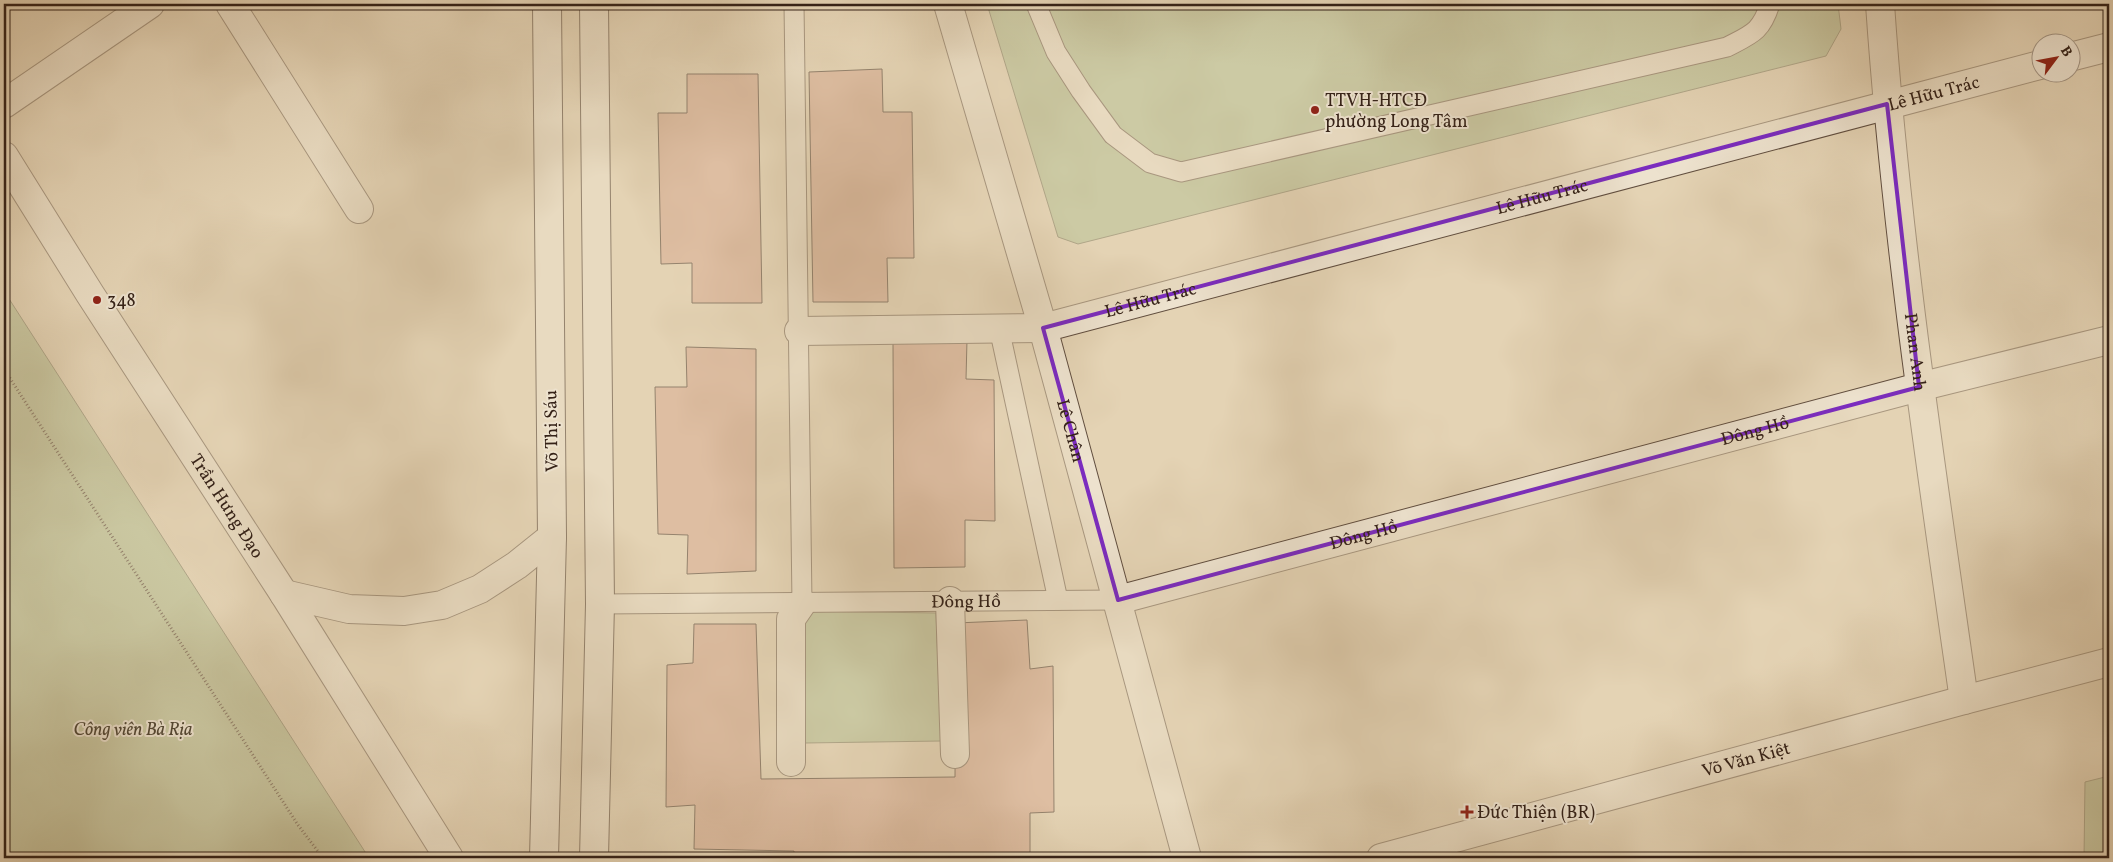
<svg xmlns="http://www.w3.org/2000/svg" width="2113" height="862" viewBox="0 0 2113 862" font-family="Vollkorn,serif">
<rect width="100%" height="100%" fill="#e4d3b4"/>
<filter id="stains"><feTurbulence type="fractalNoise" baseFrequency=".004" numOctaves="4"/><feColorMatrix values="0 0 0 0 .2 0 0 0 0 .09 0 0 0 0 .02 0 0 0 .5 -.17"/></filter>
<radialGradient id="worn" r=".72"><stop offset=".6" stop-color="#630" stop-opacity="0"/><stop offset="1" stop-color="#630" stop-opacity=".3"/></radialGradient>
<g fill="#b0be90" stroke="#727054">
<polygon points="987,4 1838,4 1841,29 1826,56 1078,244 1058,237"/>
<polygon points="4,291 369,858 4,858"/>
<polygon points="804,611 936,613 941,741 805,743"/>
<polygon points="2109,776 2109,858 2084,858 2085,782"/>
</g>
<g fill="#d8a58d" stroke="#352218">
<polygon points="882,69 883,112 912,112 914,258 887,258 888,302 813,302 809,72"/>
<polygon points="687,74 758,74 762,303 692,303 692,263 661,264 658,113 687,113"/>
<polygon points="967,340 966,379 994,380 995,521 965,520 965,567 894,568 893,343"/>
<polygon points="686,347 756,349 756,571 687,574 688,535 658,534 655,387 687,387"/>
<polygon points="1027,620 1030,669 1053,666 1054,812 1030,813 1030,854 931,853 931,858 794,858 794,851 694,849 695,805 666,807 667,665 693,663 694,624 756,624 761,779 955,777 956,623"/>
</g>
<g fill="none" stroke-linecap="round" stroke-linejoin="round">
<g stroke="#614e3f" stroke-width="21">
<g id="service">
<polyline points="794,4 802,603"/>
<path d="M 1036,4 L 1056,52 L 1081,91 L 1113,135 L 1150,163 L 1181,172 L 1727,47 C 1752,34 1761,32 1770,4"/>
<polyline points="999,328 1058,600"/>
<path id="s1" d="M 600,604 L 1118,600"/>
</g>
</g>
<g stroke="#614e3f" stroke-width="30">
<g id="minor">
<polyline points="230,4 359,209"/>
<path id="s2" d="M 948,4 L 1043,328 L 1187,858"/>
<path id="s3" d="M 1880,4 C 1896,237 1931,468 1964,700"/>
<polyline points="2070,57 2109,47"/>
<polyline points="4,104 150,4"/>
<path id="s4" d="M 799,331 L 1043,328 L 2040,65"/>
<polyline points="284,594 349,609 404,611 442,605 480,589 517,565 552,537"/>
<path id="s5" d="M 1118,600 L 1919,387 L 2109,340"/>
<polyline points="950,601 955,754"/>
<polyline points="791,762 791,619 802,603"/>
</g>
</g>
<g stroke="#614e3f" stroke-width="30">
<g id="tertiary">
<path id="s6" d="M 4,156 L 90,294 L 284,594 L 449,858"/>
<path id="s7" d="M 1381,858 L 1964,700 L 2109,662"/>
</g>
</g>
<g stroke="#352218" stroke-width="30">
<g id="secondary">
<polyline points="544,858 552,537 547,4"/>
<polyline points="594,858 600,604 594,4"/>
</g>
</g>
<polyline stroke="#352218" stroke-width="3" stroke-dasharray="1 2.5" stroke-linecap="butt" points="4,369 298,825 323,858"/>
<use href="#service" stroke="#ede2ce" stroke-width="19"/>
<use href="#minor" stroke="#ede2ce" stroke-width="28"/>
<use href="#tertiary" stroke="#ede2ce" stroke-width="28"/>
<use href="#secondary" stroke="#ede2ce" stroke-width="28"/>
</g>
<path d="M0 0H2113V862H0ZM 1887,104 L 1919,387 L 1118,600 L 1043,328 Z" fill="#e4d3b4" fill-opacity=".55" fill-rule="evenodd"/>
<path fill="none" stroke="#7b2cbf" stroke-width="4" stroke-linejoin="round" d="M 1887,104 L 1919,387 L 1118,600 L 1043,328 Z"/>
<g fill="#8f2418" stroke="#ede2ce" stroke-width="2">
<circle cx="1315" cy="110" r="5"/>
<circle cx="97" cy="300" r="5"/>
<path d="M1464.5 804.5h5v5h5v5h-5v5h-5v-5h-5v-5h5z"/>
</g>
<g text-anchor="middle" stroke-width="4" stroke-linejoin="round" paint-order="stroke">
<g font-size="18" fill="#352218" stroke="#ede2ce">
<text dy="6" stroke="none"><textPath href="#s4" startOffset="1165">Lê Hữu Trác</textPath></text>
<text dy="6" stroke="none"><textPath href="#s4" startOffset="760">Lê Hữu Trác</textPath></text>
<text dy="6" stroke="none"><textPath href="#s4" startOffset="355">Lê Hữu Trác</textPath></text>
<text dy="6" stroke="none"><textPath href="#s3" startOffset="350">Phan Anh</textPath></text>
<text dy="6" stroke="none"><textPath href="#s2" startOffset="444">Lê Chân</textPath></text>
<text transform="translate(551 431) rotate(-91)" y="6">Võ Thị Sáu</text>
<text dy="6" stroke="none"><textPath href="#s5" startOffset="659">Đông Hồ</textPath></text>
<text dy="6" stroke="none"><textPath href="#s6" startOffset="415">Trần Hưng Đạo</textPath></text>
<text dy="6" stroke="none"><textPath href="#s5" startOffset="254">Đông Hồ</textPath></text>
<text dy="6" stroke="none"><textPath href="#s1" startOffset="366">Đông Hồ</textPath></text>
<text dy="6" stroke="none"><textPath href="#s7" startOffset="378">Võ Văn Kiệt</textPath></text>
</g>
<g font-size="18" fill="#352218" stroke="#ede2ce" text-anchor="start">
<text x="1325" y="106">TTVH-HTCĐ<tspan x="1325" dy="21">phường Long Tâm</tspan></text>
<text x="107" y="306">348</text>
<text x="1477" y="818">Đức Thiện (BR)</text>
</g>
<g font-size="18" font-style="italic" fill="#544936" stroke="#ede2ce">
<text x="133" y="735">Công viên Bà Rịa</text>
</g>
</g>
<rect width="2113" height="862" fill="none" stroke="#e4d3b4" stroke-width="20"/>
<rect x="5" y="5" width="2103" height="852" fill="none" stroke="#352218" stroke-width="2.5"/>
<rect x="10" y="10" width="2093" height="842" fill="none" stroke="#352218"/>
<g transform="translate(2056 58) rotate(58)"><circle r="24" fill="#ede2ce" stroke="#a39585"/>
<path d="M0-4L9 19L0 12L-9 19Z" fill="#8f2418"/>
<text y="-8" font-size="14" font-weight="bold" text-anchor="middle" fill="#352218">B</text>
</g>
<rect width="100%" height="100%" filter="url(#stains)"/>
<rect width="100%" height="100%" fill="url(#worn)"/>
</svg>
